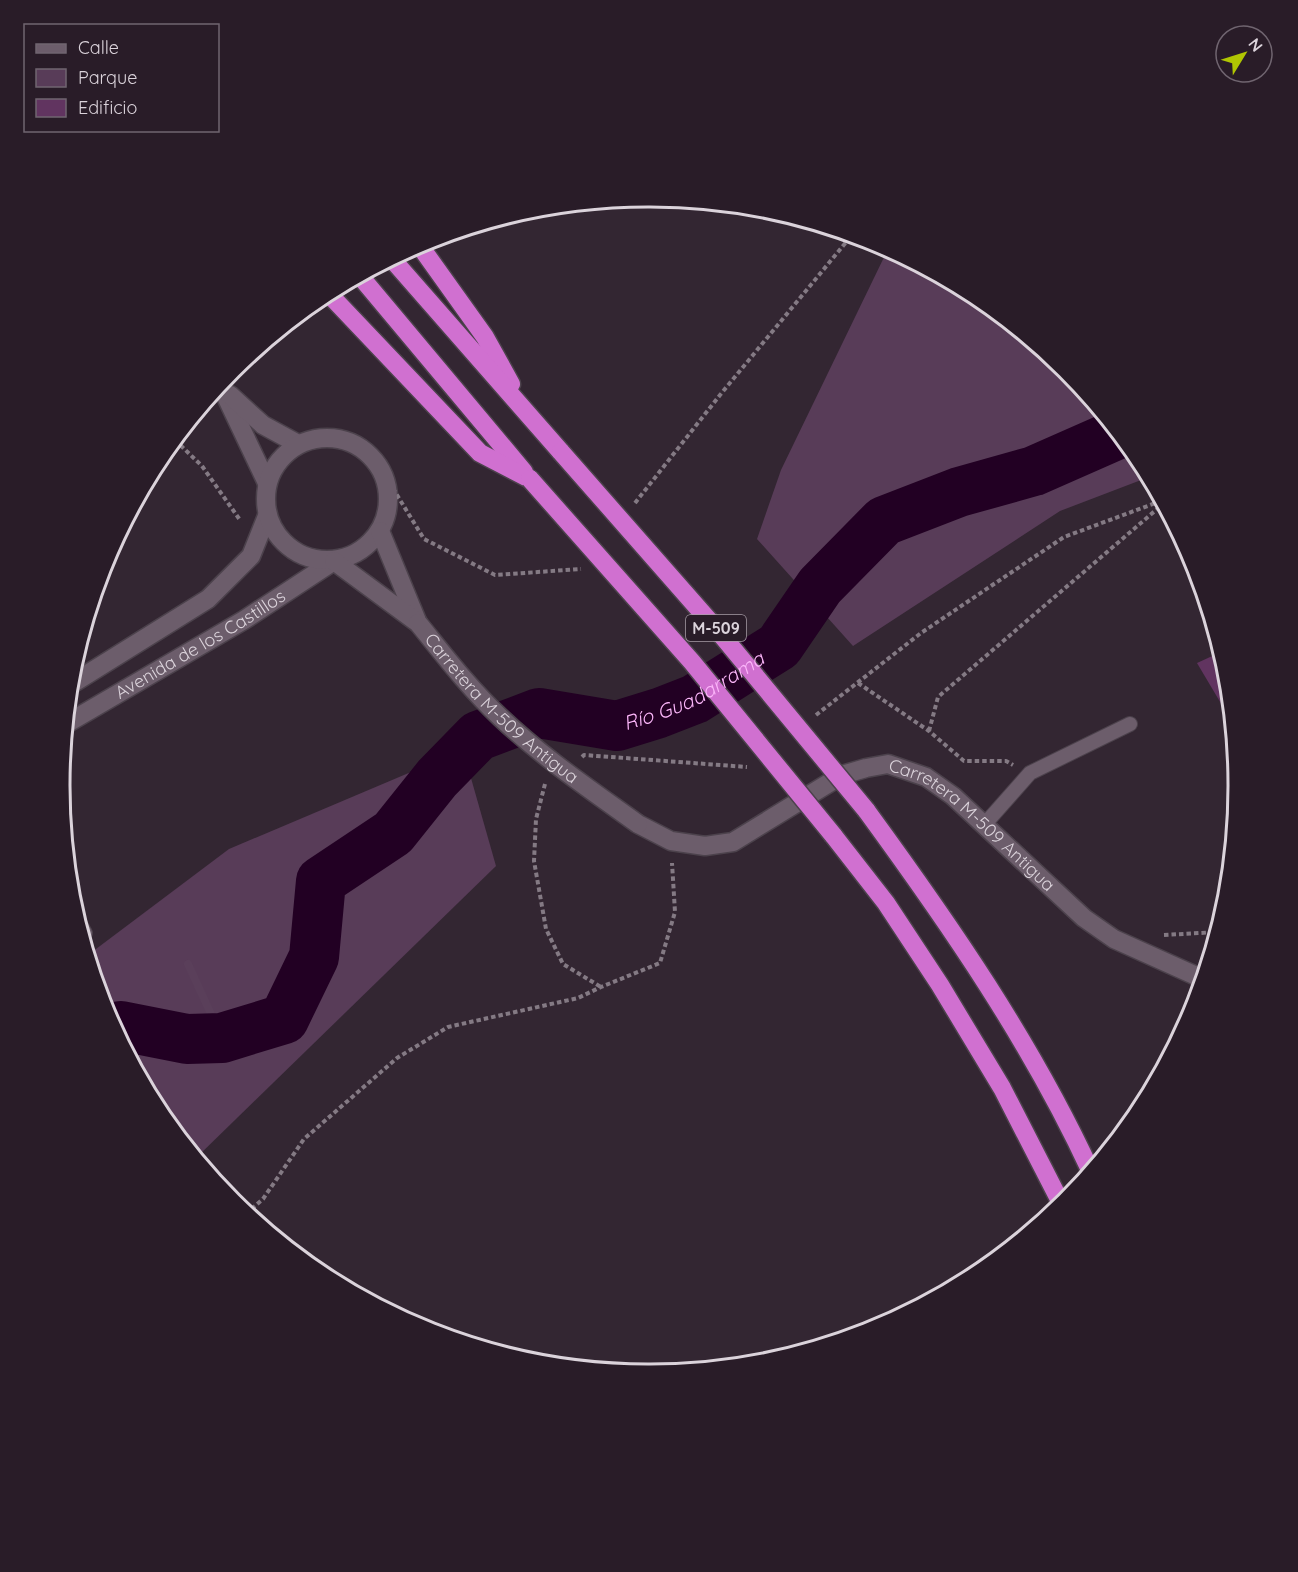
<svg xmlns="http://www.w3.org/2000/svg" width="1298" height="1572" viewBox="0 0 1298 1572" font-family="Quicksand,sans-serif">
<rect width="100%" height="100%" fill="#332632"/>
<g fill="#583c58">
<polygon points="888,249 977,296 1066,370 1139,459 1149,477 1060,511 853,646 757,539 781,470"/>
<polygon points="463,750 496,866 196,1158 159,1113 105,1011 88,955 229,849"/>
</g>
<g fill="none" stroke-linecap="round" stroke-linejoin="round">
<polyline stroke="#5a3f5a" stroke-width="8" points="188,964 222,1038"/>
<path stroke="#220023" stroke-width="50" id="s1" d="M 113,1027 L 121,1026 L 187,1039 L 222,1038 L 284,1019 L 314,957 L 321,881 L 393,833 L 437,778 L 478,736 L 539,713 L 617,726 L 659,713 L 695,699 L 779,646 L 820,586 L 884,521 L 959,492 L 1034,471 L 1118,434"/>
</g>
<polygon fill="#613460" points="1221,652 1227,671 1232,722 1197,663"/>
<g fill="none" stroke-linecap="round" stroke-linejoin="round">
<g stroke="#4c424c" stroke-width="16">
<g id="lane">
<polyline points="984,825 1030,773 1130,724"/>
<polyline points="78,921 85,933 82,935"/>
</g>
</g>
<g stroke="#4c424c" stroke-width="21">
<g id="street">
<polyline points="70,685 208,599 251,556 267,516"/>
<path id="s2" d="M 66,724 L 244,620 L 334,561"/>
</g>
</g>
<g stroke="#4c424c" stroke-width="21">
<g id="secondary">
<polyline points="220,384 267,483"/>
<polyline points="230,395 263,425 298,444"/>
<circle cx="327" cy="499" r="61"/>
<polyline points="380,531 417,621"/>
<polyline points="334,561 418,623"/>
<path id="s3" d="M 638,824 L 671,841 L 705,846 L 733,842 L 842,775 L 866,768 L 888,764 L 926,777 L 953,796 L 1084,918 L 1114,939 L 1203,979"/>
</g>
</g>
<g stroke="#4c424c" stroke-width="21">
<g id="highway">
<polyline points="420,244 425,253 485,337 511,384"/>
<polyline points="392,259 561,452"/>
<polyline points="360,276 524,472"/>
<polyline points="328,293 480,453 530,479"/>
<path d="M 866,810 C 950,925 1031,1042 1091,1172"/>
<polyline points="833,835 886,903 940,985 1002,1088 1062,1205"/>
</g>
</g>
<g stroke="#847a84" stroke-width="4" stroke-dasharray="4.5 3" stroke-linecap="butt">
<polyline points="175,440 202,466 240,520"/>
<polyline points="381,469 424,539 495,575 581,569"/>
<polyline points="635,503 720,395 852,235"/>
<polyline points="858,683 929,731 964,761 1006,761 1013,765"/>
<polyline points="816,715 921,633 1064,537 1161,501"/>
<polyline points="929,731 938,697 1163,504"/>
<polyline points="582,757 584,755 747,767"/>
<polyline points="545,784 536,819 534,861 546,929 563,964 601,987"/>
<polyline points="1164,935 1217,932"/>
<polyline points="246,1214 263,1199 304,1139 397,1058 448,1027 578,998 601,987 660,963 675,912 672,863"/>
</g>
<use href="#lane" stroke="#6c5d6b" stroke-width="14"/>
<use href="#street" stroke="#6c5d6b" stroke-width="18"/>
<use href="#secondary" stroke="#6c5d6b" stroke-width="18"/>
<use href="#highway" stroke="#d070d0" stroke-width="18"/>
<g stroke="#4c424c" stroke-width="21" stroke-linecap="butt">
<g id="secondary-bridge">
<path id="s4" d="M 418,623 C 444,655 469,688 500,717 C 542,757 591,790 638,824"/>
</g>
</g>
<g stroke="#4c424c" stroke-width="21" stroke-linecap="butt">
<g id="highway-bridge">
<polyline points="561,452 719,632 866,810"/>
<polyline points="530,479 692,662 833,835"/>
</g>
</g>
<use href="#secondary-bridge" stroke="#6c5d6b" stroke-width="18"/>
<use href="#highway-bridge" stroke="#d070d0" stroke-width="18"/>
</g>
<g text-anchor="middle" stroke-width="5" stroke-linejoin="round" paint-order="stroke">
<rect fill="#291c28" stroke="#a69ca5" stroke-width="1.5" x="686" y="615" width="60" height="26" rx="4.5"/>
<g font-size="16" font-weight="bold" fill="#dbd3db">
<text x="716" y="634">M-509</text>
</g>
<g font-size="18" fill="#dbd3db" stroke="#291c28">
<text dy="6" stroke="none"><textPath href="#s2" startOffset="156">Avenida de los Castillos</textPath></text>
<text dy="6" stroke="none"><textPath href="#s4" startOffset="120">Carretera M-509 Antigua</textPath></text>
<text dy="6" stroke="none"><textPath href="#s3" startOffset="380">Carretera M-509 Antigua</textPath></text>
</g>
<g font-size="20" font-style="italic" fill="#fcb6fa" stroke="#291c28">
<text dy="7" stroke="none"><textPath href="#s1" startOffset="765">Río Guadarrama</textPath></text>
</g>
</g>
<path d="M0 0H1298V1572H0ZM648 207H650A578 578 0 0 1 1228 785V786A578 578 0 0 1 650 1364H648A578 578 0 0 1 70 786V785A578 578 0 0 1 648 207Z" fill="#291c28" fill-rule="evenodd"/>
<path fill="none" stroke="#dbd3db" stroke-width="3" d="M648 207H650A578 578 0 0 1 1228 785V786A578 578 0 0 1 650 1364H648A578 578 0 0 1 70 786V785A578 578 0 0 1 648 207Z"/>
<rect x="24" y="24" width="195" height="108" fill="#291c28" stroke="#706570" stroke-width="1.5"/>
<rect x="36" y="44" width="30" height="9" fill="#6c5d6b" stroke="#706570" stroke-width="1.5"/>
<text x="78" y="54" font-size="18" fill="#dbd3db">Calle</text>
<rect x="36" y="69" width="30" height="18" fill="#583c58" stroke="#706570" stroke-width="1.5"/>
<text x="78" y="84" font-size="18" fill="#dbd3db">Parque</text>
<rect x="36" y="99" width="30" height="18" fill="#613460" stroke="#706570" stroke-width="1.5"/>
<text x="78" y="114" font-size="18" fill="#dbd3db">Edificio</text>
<g transform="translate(1244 54) rotate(52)"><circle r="28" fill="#291c28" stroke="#706570" stroke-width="1.5"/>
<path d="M0-4.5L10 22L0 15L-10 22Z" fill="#b0c503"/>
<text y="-9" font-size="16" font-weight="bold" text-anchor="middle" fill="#dbd3db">N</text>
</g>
</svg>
